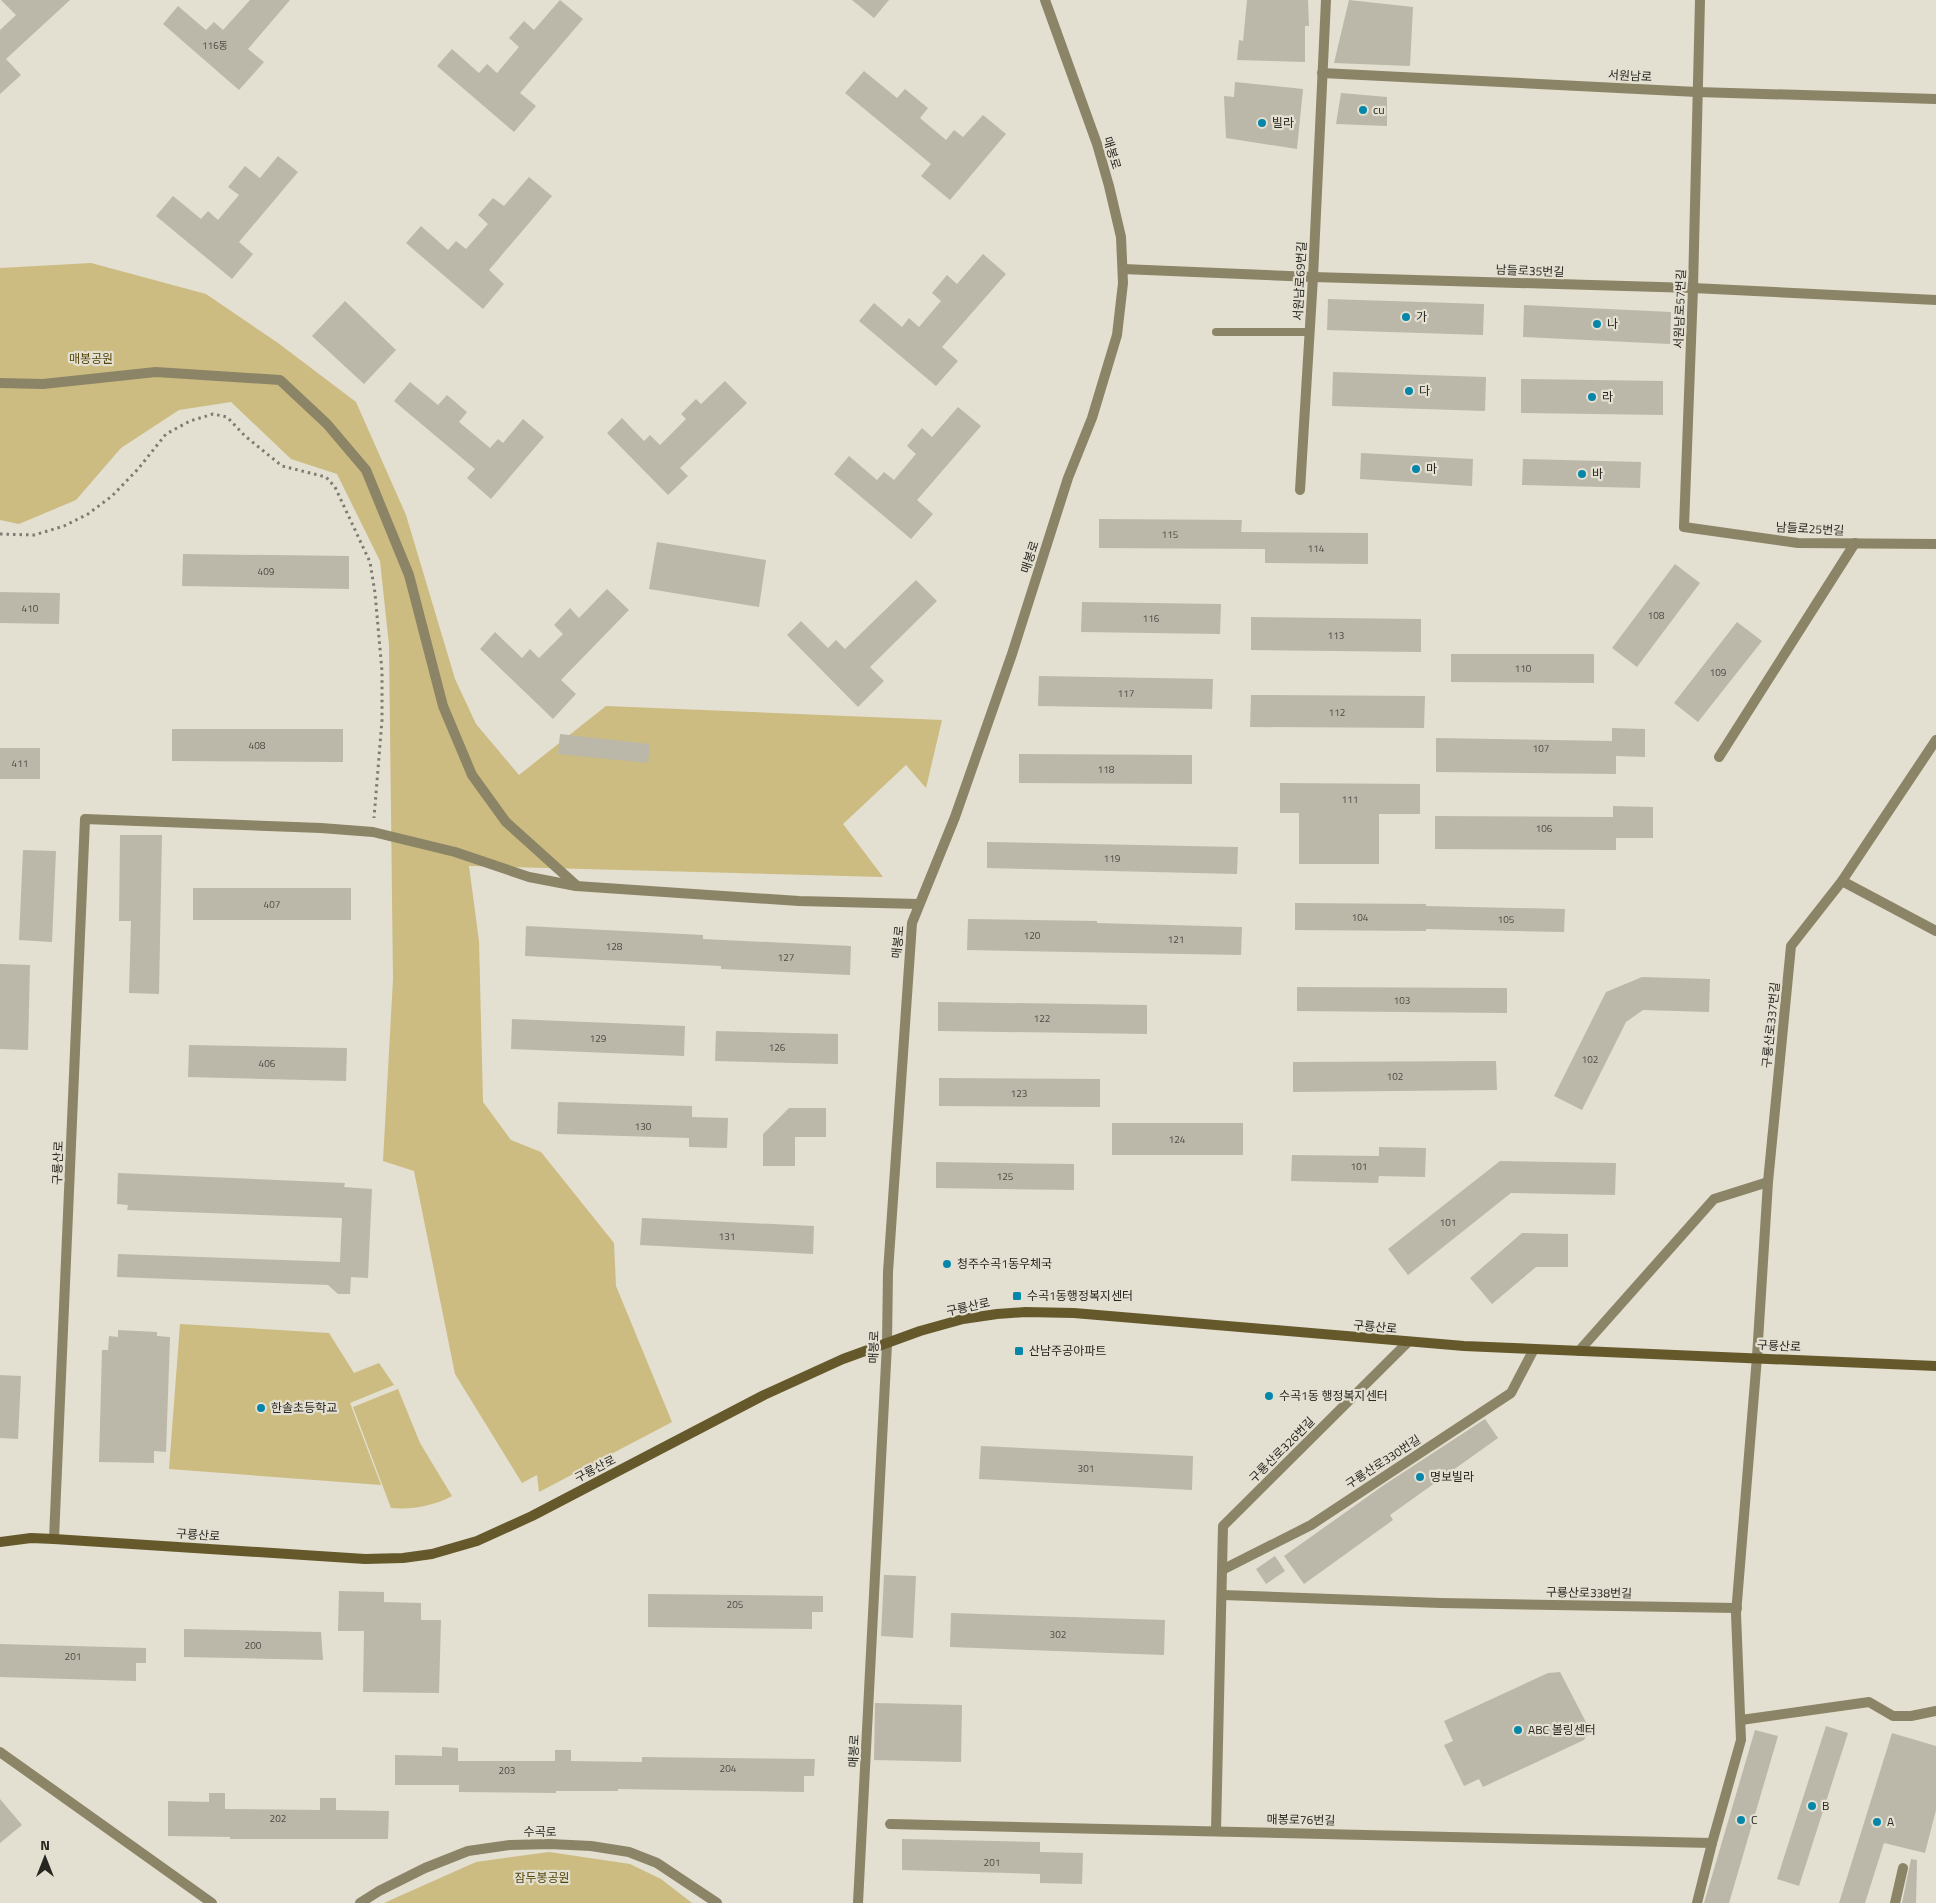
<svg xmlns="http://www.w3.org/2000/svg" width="1936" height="1903" viewBox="0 0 1936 1903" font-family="'Titillium Web','Noto Sans KR',sans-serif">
<rect width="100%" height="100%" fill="#e3dfd1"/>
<g fill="#ccbc81">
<polygon points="91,263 206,294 278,343 356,402 406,515 455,679 476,724 519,775 606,706 942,720 926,788 906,765 843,824 883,877 469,866 479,941 483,1102 511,1140 541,1152 614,1243 616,1286 672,1422 539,1492 537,1475 522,1483 455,1374 414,1171 383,1161 393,979 389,645 380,561 337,474 291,459 231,402 179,410 121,448 76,500 19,524 0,520 0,268"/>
<polygon points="180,1324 329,1333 354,1373 379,1363 394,1385 350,1403 381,1485 169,1469"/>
<path d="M 398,1389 L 420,1443 L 452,1496 C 434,1506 411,1510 391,1508 L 353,1407 Z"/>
<polygon points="549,1852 630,1864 661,1879 692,1903 384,1903 476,1862"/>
</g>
<g fill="#bbb8aa">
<polygon points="1,0 70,0 6,59 21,75 0,94 0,30 16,15"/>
<polygon points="250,0 290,0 248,49 264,62 239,90 163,24 178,6 206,30 214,22 223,30"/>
<polygon points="560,0 583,19 520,93 536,106 514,132 437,66 452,49 479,73 487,64 497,73 519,47 509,38 524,21 534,30"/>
<polygon points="852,0 889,0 874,18"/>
<polygon points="1247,0 1308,0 1309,26 1305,26 1305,62 1237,60 1239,40 1243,41"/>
<polygon points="1349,0 1413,7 1410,66 1334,63"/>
<polygon points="864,71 897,98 905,89 928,108 920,118 946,140 954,130 963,137 983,115 1006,134 950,200 921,176 931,164 845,93"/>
<polygon points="1235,82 1303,89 1297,149 1226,138 1224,96 1234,97"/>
<polygon points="1341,93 1387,97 1387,126 1336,124"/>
<polygon points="278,156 298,172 239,242 253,254 232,279 156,216 173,196 201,219 208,211 218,220 239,195 228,187 245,166 260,178"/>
<polygon points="529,177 552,196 489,270 504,284 483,309 406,243 421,226 448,250 456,241 466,249 488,224 478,215 493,198 504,206"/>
<polygon points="983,254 1006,274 942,347 958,361 936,386 859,321 874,303 902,327 909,318 919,327 941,301 932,293 947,275 957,284"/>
<polygon points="1328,299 1484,304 1483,335 1327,330"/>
<polygon points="345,301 396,350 364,384 312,336"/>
<polygon points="1524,305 1671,312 1670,344 1523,337"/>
<polygon points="1333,372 1486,377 1485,411 1332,406"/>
<polygon points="1521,379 1663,381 1663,415 1521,413"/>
<polygon points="725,381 747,403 680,468 688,476 668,495 607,433 622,418 644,441 650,435 660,445 686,419 681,414 696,399 701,404"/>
<polygon points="410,382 438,405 447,395 467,412 459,422 490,448 498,439 503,443 523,419 544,437 491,499 467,478 475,469 394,401"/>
<polygon points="958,407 981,426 917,500 933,514 911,539 834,474 849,456 877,480 884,472 894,480 916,454 907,446 922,428 932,437"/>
<polygon points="1361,453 1473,459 1472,486 1360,479"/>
<polygon points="1523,459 1641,462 1640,488 1522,485"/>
<polygon points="1099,519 1242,520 1241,532 1368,533 1368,564 1265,563 1265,549 1099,548"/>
<polygon points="657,542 766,560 759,607 649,589"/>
<polygon points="183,554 349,556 349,589 182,586"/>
<polygon points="1675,564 1700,583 1637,667 1612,648"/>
<polygon points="916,580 937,601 870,667 884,681 858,707 787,635 801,621 828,648 836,640 845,649"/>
<polygon points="607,589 629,610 561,680 576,694 553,719 480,649 495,632 522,658 530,649 539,658 563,634 554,625 570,608 579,618"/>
<polygon points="0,592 60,593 59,624 0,623"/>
<polygon points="1082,602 1221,604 1220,634 1081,632"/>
<polygon points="1251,617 1421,619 1421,652 1251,650"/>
<polygon points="1737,622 1762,641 1698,722 1674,703"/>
<polygon points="1451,654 1594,654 1594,683 1451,682"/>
<polygon points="1039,676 1213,679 1212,709 1038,706"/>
<polygon points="1251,695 1425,696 1424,728 1250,727"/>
<polygon points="1612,728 1645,729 1645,757 1616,756 1616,774 1436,772 1436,738 1612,741"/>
<polygon points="172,729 343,729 343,762 172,761"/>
<polygon points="560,734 650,744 648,763 558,754"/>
<rect x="0" y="748" width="40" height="31"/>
<polygon points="1019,754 1192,755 1192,784 1019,783"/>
<polygon points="1280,783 1420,784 1420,814 1379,814 1379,864 1299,864 1299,813 1280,813"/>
<polygon points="1613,806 1653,807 1653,838 1616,838 1616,850 1435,849 1435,816 1613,817"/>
<polygon points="120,835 162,835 159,994 129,993 131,921 119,921"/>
<polygon points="987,842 1238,847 1237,874 987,868"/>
<polygon points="23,850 56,851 52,942 19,940"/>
<rect x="193" y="888" width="158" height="32"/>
<polygon points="1295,903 1426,904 1426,906 1565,909 1564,932 1426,929 1426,931 1295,930"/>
<polygon points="968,919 1097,921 1097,923 1242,927 1241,955 967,950"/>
<polygon points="526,926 703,935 703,939 851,946 850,975 721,969 721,966 525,956"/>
<polygon points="0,964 30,965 28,1050 0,1049"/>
<polygon points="1642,977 1710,979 1709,1012 1643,1010 1626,1022 1582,1110 1554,1096 1606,992"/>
<polygon points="1297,987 1507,988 1507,1013 1297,1011"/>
<polygon points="938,1002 1147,1005 1147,1034 938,1031"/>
<polygon points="512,1019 685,1026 684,1056 511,1049"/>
<polygon points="716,1031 838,1034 838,1064 715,1061"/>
<polygon points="189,1045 347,1048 346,1081 188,1077"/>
<polygon points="1496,1061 1497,1090 1293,1092 1293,1062"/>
<polygon points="939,1078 1100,1079 1100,1107 939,1106"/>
<polygon points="558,1102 692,1106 692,1117 728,1118 727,1148 689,1147 689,1138 557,1134"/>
<polygon points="789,1108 826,1108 826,1137 795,1137 795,1166 763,1166 763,1134"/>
<rect x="1112" y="1123" width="131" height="32"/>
<polygon points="1379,1147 1426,1148 1425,1177 1379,1176 1378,1183 1291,1181 1292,1155 1379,1156"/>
<polygon points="1500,1161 1616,1163 1615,1195 1511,1193 1408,1275 1388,1249"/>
<polygon points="936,1162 1074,1164 1074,1190 936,1188"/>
<polygon points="118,1173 345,1183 344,1187 372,1189 368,1278 351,1277 350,1294 338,1294 328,1285 117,1277 118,1254 340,1262 342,1218 127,1210 128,1205 117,1204"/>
<polygon points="642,1218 814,1226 813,1254 640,1245"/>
<polygon points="1522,1233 1568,1234 1568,1267 1536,1267 1492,1304 1470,1278"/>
<polygon points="118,1330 157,1332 157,1336 170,1337 166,1452 154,1451 154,1463 99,1462 102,1350 108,1350 109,1336 118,1337"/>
<polygon points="0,1375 21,1376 18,1439 0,1438"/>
<polygon points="1485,1419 1498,1438 1390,1515 1393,1520 1304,1584 1284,1556 1384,1485"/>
<polygon points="981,1446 1193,1456 1192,1490 979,1479"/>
<polygon points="1275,1556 1285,1571 1266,1584 1256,1569"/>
<polygon points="884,1575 916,1576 913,1638 881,1636"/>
<polygon points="339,1591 384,1592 384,1602 421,1603 421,1620 441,1620 439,1693 363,1692 364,1631 338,1631"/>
<polygon points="648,1594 823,1596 823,1612 812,1612 812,1629 648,1627"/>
<polygon points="951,1613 1165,1620 1164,1655 950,1647"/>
<polygon points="184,1629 321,1632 323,1660 184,1657"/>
<polygon points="0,1644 146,1648 146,1663 136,1663 136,1681 0,1677"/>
<polygon points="1560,1672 1588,1726 1588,1733 1584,1740 1483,1787 1479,1779 1464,1786 1444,1745 1453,1741 1444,1721 1548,1673"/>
<polygon points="875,1703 962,1705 961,1762 874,1760"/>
<polygon points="1826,1726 1848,1733 1799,1886 1777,1879"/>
<polygon points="1755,1730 1778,1736 1729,1903 1704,1903"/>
<polygon points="1892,1733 1936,1746 1936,1810 1925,1853 1884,1843 1865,1903 1839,1903"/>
<polygon points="442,1747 458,1748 458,1761 555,1761 555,1750 571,1750 571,1761 642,1762 642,1757 815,1759 814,1776 804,1776 804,1792 618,1789 618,1791 556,1791 556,1793 459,1792 459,1785 395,1785 395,1755 442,1756"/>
<polygon points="209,1793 225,1793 225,1809 320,1810 320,1798 336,1798 336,1810 389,1811 388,1839 230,1839 230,1837 168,1836 168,1801 209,1802"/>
<polygon points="0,1799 22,1825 0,1843"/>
<polygon points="902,1839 1040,1842 1040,1852 1083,1853 1082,1884 1040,1883 1040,1874 902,1870"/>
<polygon points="1911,1859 1917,1860 1916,1903 1902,1903"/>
</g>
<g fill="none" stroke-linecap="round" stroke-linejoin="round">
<polyline stroke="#7e7c72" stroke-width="3" stroke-dasharray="2.5 4" stroke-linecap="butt" points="0,534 34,535 64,526 88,514 112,496 138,469 166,434 190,421 213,414 227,417 245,436 282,466 326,477 335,487 370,562 375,593 382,671 382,720 374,818"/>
<polyline stroke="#8c8466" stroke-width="8" points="1216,332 1310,332"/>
<g stroke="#8c8466" stroke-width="10">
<polyline points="1700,0 1693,288 1684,527 1798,543 1936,544"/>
<polyline points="1322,73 1697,92 1936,99"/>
<polyline points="1123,269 1313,277 1693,288 1936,300"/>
<polyline points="0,383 43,384 156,372 280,380 327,424 366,470 409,575 443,706 472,775 506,822 576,885"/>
<polyline points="1300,490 1313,277 1326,0"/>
<polyline points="1719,757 1855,543"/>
<polyline points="1842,881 1936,931"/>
<polyline points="1579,1351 1714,1199 1768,1182"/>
<polyline points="54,1539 85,819 321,828 373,832 455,852 529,877 576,886 799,901 919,904"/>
<polyline points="1222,1570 1311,1525 1511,1393 1534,1349"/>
<polyline points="1223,1595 1441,1603 1737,1608"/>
<polyline points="1741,1720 1869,1702 1893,1716 1911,1716 1936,1711"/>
<polyline points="0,1752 212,1903"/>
<polyline points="890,1824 1712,1843"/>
<polyline points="1216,1830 1223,1526 1407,1343"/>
<polyline points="360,1903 379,1891 425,1868 468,1851 510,1845 550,1844 591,1846 629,1852 657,1863 717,1903"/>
<polyline points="858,1903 887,1344 888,1272 912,923 955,817 1012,654 1068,478 1092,418 1117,335 1123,283 1121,237 1109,186 1097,144 1045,0"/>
<polyline points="1697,1903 1712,1843 1741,1740 1736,1614 1757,1357 1768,1182 1791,946 1842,881 1936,740"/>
<polyline points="1895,1903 1903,1868"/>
</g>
<polyline stroke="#65592c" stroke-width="10" points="0,1542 31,1538 54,1539 365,1559 403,1558 432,1554 477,1541 532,1516 764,1395 843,1359 920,1331 963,1319 997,1314 1025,1312 1074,1313 1464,1346 1936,1366"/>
</g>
<g fill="#0686a9" stroke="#e3dfd1" stroke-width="2">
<circle cx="1363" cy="110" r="5"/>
<circle cx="1262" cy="123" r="5"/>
<circle cx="1406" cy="317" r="5"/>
<circle cx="1597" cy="324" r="5"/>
<circle cx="1409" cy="391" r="5"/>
<circle cx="1592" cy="397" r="5"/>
<circle cx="1416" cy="469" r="5"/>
<circle cx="1582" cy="474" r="5"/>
<circle cx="947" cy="1264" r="5"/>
<rect x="1012" y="1291" width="10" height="10" rx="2.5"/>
<rect x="1014" y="1346" width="10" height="10" rx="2.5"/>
<circle cx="1269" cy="1396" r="5"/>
<circle cx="261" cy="1408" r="5"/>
<circle cx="1420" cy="1477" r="5"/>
<circle cx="1518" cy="1730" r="5"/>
<circle cx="1812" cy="1806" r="5"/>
<circle cx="1741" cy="1820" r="5"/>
<circle cx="1877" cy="1822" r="5"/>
</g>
<g text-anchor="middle" stroke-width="4.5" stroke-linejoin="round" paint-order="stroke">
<g font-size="10" fill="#4c4a43">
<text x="215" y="49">116동</text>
<text x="1170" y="538">115</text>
<text x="1316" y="552">114</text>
<text x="266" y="575">409</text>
<text x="30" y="612">410</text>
<text x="1656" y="619">108</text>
<text x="1151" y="622">116</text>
<text x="1336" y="639">113</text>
<text x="1523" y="672">110</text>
<text x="1718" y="676">109</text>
<text x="1126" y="697">117</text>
<text x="1337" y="716">112</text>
<text x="257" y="749">408</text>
<text x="1541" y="752">107</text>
<text x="20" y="767">411</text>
<text x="1106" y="773">118</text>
<text x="1350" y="803">111</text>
<text x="1544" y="832">106</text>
<text x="1112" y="862">119</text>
<text x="272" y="908">407</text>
<text x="1360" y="921">104</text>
<text x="1506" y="923">105</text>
<text x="1032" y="939">120</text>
<text x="1176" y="943">121</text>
<text x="614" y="950">128</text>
<text x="786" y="961">127</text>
<text x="1402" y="1004">103</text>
<text x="1042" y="1022">122</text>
<text x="598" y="1042">129</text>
<text x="777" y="1051">126</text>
<text x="1590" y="1063">102</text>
<text x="267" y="1067">406</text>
<text x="1395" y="1080">102</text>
<text x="1019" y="1097">123</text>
<text x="643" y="1130">130</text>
<text x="1177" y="1143">124</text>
<text x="1359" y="1170">101</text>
<text x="1005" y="1180">125</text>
<text x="1448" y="1226">101</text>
<text x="727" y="1240">131</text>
<text x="1086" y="1472">301</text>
<text x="735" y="1608">205</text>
<text x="1058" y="1638">302</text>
<text x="253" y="1649">200</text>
<text x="73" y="1660">201</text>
<text x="728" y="1772">204</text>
<text x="507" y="1774">203</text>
<text x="278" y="1822">202</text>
<text x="992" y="1866">201</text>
</g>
<g font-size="12" fill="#272621" stroke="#e3dfd1">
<text transform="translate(1630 76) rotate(3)" y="4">서원남로</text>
<text transform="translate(1112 153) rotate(73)" y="4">매봉로</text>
<text transform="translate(1530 271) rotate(2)" y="4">남들로35번길</text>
<text transform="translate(1300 281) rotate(-87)" y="4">서원남로69번길</text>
<text transform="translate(1680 309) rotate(-88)" y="4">서원남로57번길</text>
<text transform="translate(1810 529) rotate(3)" y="4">남들로25번길</text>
<text transform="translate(1030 557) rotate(-72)" y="4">매봉로</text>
<text transform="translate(898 942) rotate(-84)" y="4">매봉로</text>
<text transform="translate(1771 1025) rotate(-84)" y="4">구룡산로337번길</text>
<text transform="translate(58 1163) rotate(-88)" y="4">구룡산로</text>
<text transform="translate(968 1307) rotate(-12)" y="4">구룡산로</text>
<text transform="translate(1375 1327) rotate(5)" y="4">구룡산로</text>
<text transform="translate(1779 1346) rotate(3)" y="4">구룡산로</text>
<text transform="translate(874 1347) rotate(-88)" y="4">매봉로</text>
<text transform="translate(1282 1450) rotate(-45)" y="4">구룡산로326번길</text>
<text transform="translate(1383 1462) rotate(-33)" y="4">구룡산로330번길</text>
<text transform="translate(595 1469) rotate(-27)" y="4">구룡산로</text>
<text transform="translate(198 1535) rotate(4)" y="4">구룡산로</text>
<text transform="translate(1589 1593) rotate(1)" y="4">구룡산로338번길</text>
<text transform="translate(854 1751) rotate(-87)" y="4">매봉로</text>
<text transform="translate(1301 1820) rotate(1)" y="4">매봉로76번길</text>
<text x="540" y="1836">수곡로</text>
</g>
<g font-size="12" fill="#272621" stroke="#e3dfd1" text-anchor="start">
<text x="1373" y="114">cu</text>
<text x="1272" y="127">빌라</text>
<text x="1416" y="321">가</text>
<text x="1607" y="328">나</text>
<text x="1419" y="395">다</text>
<text x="1602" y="401">라</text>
<text x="1426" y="473">마</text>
<text x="1592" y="478">바</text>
<text x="957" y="1268">청주수곡1동우체국</text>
<text x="1027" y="1300">수곡1동행정복지센터</text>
<text x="1029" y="1355">산남주공아파트</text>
<text x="1279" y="1400">수곡1동 행정복지센터</text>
<text x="271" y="1412">한솔초등학교</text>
<text x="1430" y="1481">명보빌라</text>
<text x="1528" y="1734">ABC 볼링센터</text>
<text x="1822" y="1810">B</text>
<text x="1751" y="1824">C</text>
<text x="1887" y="1826">A</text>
</g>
<g font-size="12" fill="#55470b" stroke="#e3dfd1">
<text x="91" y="363">매봉공원</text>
<text x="542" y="1882">잠두봉공원</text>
</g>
</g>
<g transform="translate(45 1858)" stroke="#e3dfd1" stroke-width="4" paint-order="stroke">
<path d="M0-4L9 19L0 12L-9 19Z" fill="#272621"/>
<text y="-8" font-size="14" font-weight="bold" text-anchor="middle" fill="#272621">N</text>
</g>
</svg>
